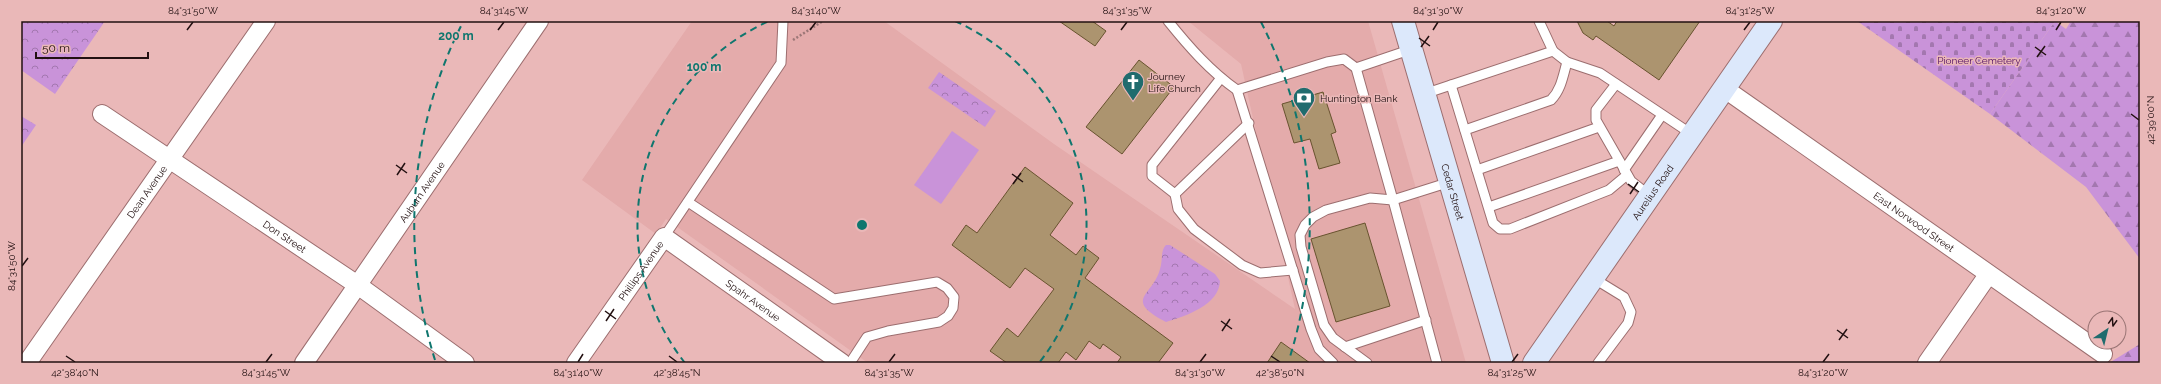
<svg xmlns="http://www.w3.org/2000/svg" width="2161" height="384" viewBox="0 0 2161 384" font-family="Raleway,sans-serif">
<defs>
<pattern id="forest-firs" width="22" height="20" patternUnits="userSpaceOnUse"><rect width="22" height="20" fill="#c993d9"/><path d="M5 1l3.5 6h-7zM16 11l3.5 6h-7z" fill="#a377af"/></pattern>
<pattern id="cemetery-stones" width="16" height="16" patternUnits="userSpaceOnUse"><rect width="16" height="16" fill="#c993d9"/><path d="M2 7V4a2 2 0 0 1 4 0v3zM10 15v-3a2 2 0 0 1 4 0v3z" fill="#a377af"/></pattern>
<pattern id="park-crowns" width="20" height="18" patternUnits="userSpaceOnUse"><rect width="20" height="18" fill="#c993d9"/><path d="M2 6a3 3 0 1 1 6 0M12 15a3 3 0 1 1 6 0" fill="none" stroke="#a377af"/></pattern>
</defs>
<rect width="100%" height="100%" fill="#eab8b8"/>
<polygon fill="#e4abab" points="692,21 884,21 1054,144 1295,309 1241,64 1188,21 1368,21 1466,363 868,363 666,219 656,234 582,180"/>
<g fill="url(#forest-firs)">
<polygon points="2055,21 2066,29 2071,21 2140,21 2140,259 2086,187 1990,114"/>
<polygon points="2140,344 2140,363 2109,363"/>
</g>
<polygon fill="url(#cemetery-stones)" points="1857,21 2055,21 1990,114"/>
<g fill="url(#park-crowns)">
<polygon points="21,21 105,21 55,94 21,70"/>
<polygon points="939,72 996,111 985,127 928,88"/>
<polygon points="21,116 36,125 21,147"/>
<path d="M 1166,245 L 1170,245 L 1215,274 L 1220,281 C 1219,305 1186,316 1166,322 C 1122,299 1153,296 1160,269 C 1163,261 1160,251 1166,245 Z"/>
</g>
<polygon fill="#c993d9" points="952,131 979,150 941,204 914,185"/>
<g fill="#ac946f" stroke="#68532f">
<polygon points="1059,21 1092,21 1106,31 1095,46"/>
<polygon points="1577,21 1607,21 1614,26 1617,21 1700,21 1659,80 1596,36 1593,40 1583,33"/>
<polygon points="1139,60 1174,87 1122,154 1086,127"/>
<polygon points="1323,92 1336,132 1331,134 1340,163 1319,169 1310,139 1294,143 1282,104"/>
<polygon points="1025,167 1073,203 1050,235 1076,255 1083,246 1099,258 1085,278 1173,343 1158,363 1117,363 1121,357 1103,344 1100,349 1089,341 1076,360 1066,352 1058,363 1007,363 990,351 1007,328 1018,337 1054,289 1025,268 1010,288 952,245 966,225 977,233"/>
<polygon points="1365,223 1390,306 1336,322 1311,239"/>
<polygon points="1281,342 1310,363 1267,363"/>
</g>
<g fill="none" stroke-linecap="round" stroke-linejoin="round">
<g stroke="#9c6e6f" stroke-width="11">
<g id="lane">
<path d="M 1168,21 C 1189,47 1210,71 1237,90 L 1327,62 L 1344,59 L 1356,68 L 1412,49"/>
<polyline points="1539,21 1553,51 1567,62 1600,73 1693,135"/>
<polyline points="1356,68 1393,200 1370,198 1326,210 1313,217 1305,225 1300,235 1301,247 1324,325 1333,338 1367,363"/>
<polyline points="1221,78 1152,165 1152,176 1175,194 1249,123"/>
<polyline points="1616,84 1596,110 1596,120 1631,181 1650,196"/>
<polyline points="1451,85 1493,223 1500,229 1510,229 1609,190 1627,175"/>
<polyline points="1237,90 1311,329 1319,349 1333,363"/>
<polyline points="1424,94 1553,51"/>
<path d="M 1465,130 L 1551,100 C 1561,90 1563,76 1567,62"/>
<polyline points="1477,170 1599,127"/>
<polyline points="1624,170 1662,115"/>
<polyline points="1175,194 1178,209 1194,229 1242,265 1260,273 1293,270"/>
<polyline points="688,202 834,299 937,282 947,288 954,297 953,308 948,316 939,322 888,331 867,337 850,363"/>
<polyline points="1489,207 1619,161"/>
<polyline points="664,237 781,63 783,21"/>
<polyline points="1593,278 1624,297 1631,312 1628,323 1598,363"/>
<polyline points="1345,347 1426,320"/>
<polyline points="1437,363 1393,200 1450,182"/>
</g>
</g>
<g stroke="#9c6e6f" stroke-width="20">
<g id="street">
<path id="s1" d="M 1725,89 L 2103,354"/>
<path id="s2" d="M 102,114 L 359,286 L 465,363"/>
<path id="s3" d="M 27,363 L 266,21"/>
<path id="s4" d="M 304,363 L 539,21"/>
<path id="s5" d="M 576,363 L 664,237 L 842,363"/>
<polyline points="1927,363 1988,275"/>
</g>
</g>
<g stroke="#9c6e6f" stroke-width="24">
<g id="secondary">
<path id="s6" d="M 1403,21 L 1503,363"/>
<path id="s7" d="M 1534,363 L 1771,21"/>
</g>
</g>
<polyline stroke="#9c7777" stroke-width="2.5" stroke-dasharray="2 2" stroke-linecap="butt" points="793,40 823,21"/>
<use href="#lane" stroke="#fff" stroke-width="9"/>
<use href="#street" stroke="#fff" stroke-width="18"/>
<use href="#secondary" stroke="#dce8fb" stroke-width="22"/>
</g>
<path fill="none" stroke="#221011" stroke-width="1.5" d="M 187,30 L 193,22M 498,30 L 504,22M 810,30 L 816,22M 1121,30 L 1127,22M 1433,30 L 1438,22M 1744,30 L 1750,22M 2056,30 L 2061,22M 1419,38 L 1430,46M 1421,47 L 1429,36M 2035,47 L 2046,55M 2037,57 L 2045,46M 2131,114 L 2139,120M 396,165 L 407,173M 1012,174 L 1023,182M 397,175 L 405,163M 1013,184 L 1021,173M 1628,184 L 1639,192M 1630,194 L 1638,182M 22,266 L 28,258M 605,311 L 616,319M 606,321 L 614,309M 1221,321 L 1232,329M 1837,330 L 1848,338M 1222,331 L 1230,319M 1839,340 L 1847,329M 66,356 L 75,362M 669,356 L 677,362M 1271,356 L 1280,362M 266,362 L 272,354M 578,362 L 583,354M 889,362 L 895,354M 1200,362 L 1206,354M 1512,362 L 1518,354M 1823,362 L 1829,354"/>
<g fill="none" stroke="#0f766e" stroke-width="2" stroke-dasharray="7 5">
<path d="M685 363A224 224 0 0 1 769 21M955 21A224 224 0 0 1 1039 363"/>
<path d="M435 360A448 448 0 0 1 463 22M1261 22A448 448 0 0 1 1289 360"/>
</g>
<defs>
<g id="church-pin" transform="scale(1.15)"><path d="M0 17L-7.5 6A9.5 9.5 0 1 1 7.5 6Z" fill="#206c6e" stroke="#eab8b8"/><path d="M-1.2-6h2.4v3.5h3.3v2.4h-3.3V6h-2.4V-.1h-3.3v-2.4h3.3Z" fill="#fff"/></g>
<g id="bank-pin" transform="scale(1.15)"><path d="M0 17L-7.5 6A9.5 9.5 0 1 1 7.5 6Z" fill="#206c6e" stroke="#eab8b8"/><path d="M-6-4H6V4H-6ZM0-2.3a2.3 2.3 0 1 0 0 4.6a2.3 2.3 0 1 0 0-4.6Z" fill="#fff"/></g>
</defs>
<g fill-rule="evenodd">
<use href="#church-pin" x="1133" y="82"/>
<use href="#bank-pin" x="1304" y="98"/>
</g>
<g text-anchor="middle" stroke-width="3" stroke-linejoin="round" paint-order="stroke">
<g font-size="10" fill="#531064" stroke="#eab8b8">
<text x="1979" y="64">Pioneer Cemetery</text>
</g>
<g font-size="10" fill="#221011" stroke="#eab8b8" text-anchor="start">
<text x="1148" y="80">Journey<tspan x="1148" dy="12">Life Church</tspan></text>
<text x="1320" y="102">Huntington Bank</text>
</g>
<g font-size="10" fill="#221011" stroke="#eab8b8">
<text dy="4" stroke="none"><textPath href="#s3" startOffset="209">Dean Avenue</textPath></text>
<text dy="4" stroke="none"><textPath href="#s4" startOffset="208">Auburn Avenue</textPath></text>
<text dy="4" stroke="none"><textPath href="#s6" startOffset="178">Cedar Street</textPath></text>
<text dy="4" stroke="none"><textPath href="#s7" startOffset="208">Aurelius Road</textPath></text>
<text dy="4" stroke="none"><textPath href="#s1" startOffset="231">East Norwood Street</textPath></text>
<text dy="4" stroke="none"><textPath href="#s2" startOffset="220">Don Street</textPath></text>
<text dy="4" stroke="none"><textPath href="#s5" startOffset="113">Phillips Avenue</textPath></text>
<text dy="4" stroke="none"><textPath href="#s5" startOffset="263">Spahr Avenue</textPath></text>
</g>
</g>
<circle cx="862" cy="225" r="6" fill="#0f766e" stroke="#eab8b8" stroke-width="2"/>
<g font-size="12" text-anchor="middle" font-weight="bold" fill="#0f766e" stroke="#eab8b8" stroke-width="3" stroke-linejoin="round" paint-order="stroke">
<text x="456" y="40">200 m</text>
<text x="704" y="71">100 m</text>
</g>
<rect width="2161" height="384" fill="none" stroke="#eab8b8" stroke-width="44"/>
<g transform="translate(2107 330) rotate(35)"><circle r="19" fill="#eab8b8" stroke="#9a7575"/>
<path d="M0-3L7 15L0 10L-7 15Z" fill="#206c6e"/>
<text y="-6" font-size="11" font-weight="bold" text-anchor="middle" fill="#221011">N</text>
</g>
<path d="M36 52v6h112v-6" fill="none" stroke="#221011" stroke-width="2"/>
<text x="42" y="52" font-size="12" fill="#221011" stroke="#eab8b8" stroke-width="3" paint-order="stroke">50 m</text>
<rect x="22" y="22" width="2117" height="340" fill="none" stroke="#221011" stroke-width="1.5"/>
<g font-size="10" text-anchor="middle" fill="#221011">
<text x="193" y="14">84°31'50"W</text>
<text x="504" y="14">84°31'45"W</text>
<text x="816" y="14">84°31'40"W</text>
<text x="1127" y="14">84°31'35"W</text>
<text x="1438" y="14">84°31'30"W</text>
<text x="1750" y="14">84°31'25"W</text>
<text x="2061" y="14">84°31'20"W</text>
<text transform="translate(2150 120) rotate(-90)" y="4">42°39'00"N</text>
<text transform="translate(11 266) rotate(-90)" y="4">84°31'50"W</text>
<text x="75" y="376">42°38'40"N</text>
<text x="266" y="376">84°31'45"W</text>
<text x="578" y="376">84°31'40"W</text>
<text x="677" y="376">42°38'45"N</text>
<text x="889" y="376">84°31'35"W</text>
<text x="1200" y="376">84°31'30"W</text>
<text x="1280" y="376">42°38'50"N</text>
<text x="1512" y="376">84°31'25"W</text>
<text x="1823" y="376">84°31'20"W</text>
</g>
</svg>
